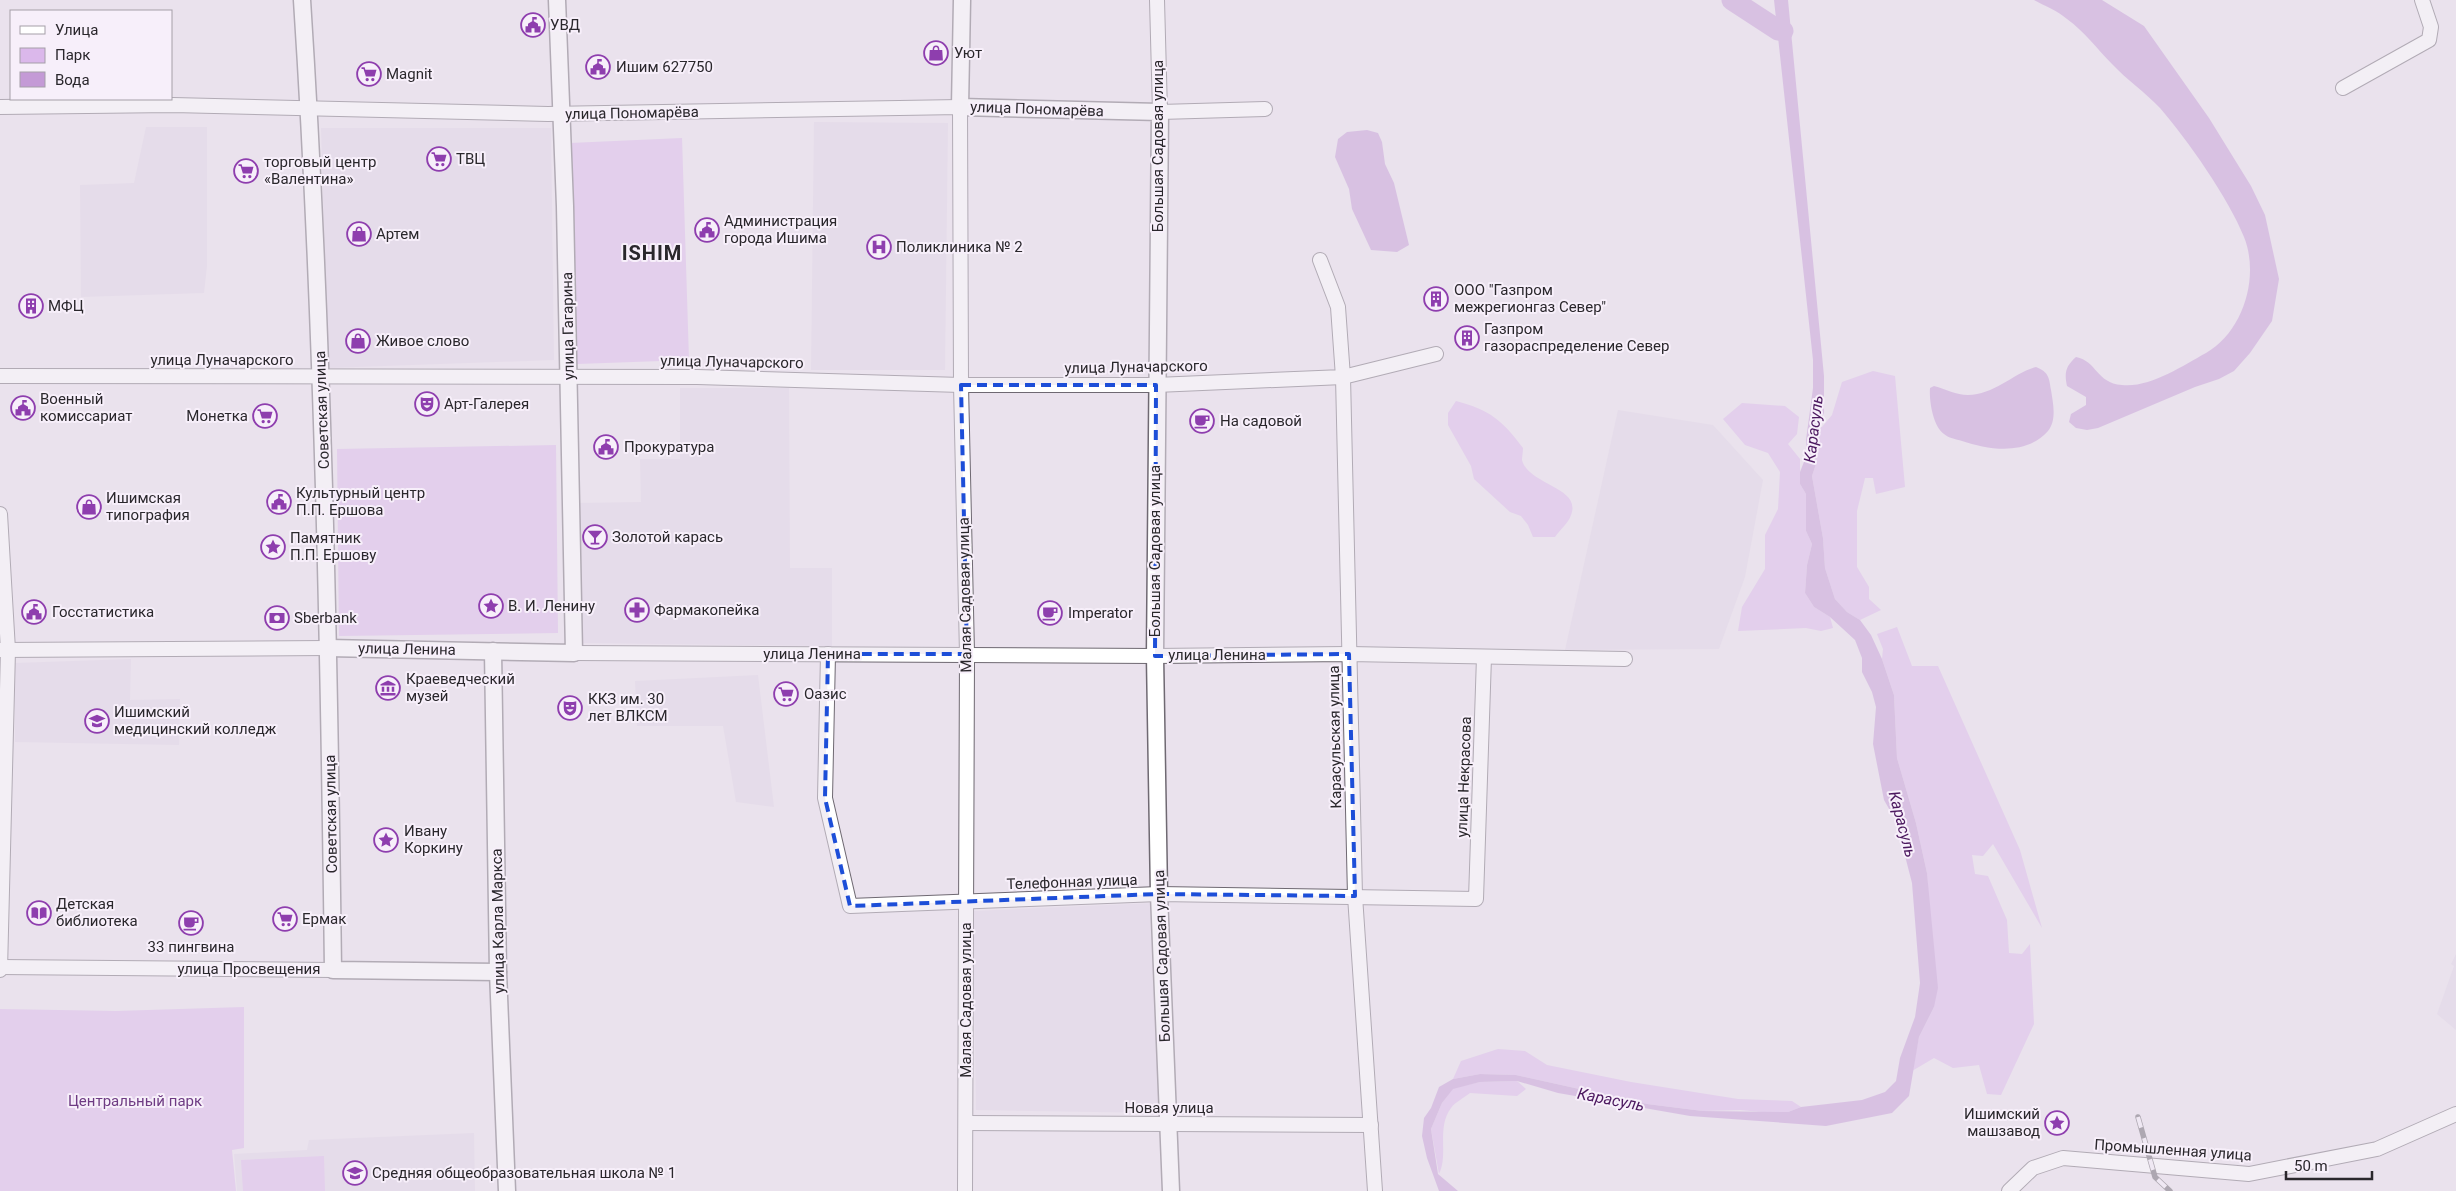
<svg xmlns="http://www.w3.org/2000/svg" width="2456" height="1191" viewBox="0 0 2456 1191" font-family="Roboto,sans-serif">
<rect width="100%" height="100%" fill="#eae2ed"/>
<g fill="#e1d5e6">
<polygon points="814,122 948,123 945,370 811,370"/>
<polygon points="146,127 207,127 207,266 204,293 81,297 80,185 134,183"/>
<polygon points="321,128 551,128 554,360 328,368"/>
<polygon points="680,388 789,388 790,568 832,568 832,646 578,643 576,503 641,502 640,459 680,459"/>
<polygon points="1618,410 1713,425 1763,480 1745,577 1719,649 1565,650"/>
<polygon points="131,659 130,700 180,699 179,745 15,742 15,663"/>
<polygon points="758,675 774,807 736,802 723,726 637,726 635,681"/>
<polygon points="1154,903 1161,1113 976,1110 973,911"/>
<polygon points="2456,954 2456,1030 2437,1014 2454,966 2451,964"/>
<polygon points="474,1133 475,1191 237,1191 234,1154 307,1150 309,1140"/>
</g>
<g fill="#dbb8eb">
<polygon points="682,138 689,360 577,364 570,143"/>
<polygon points="1873,371 1895,376 1905,487 1876,494 1873,478 1865,478 1857,511 1857,567 1869,587 1869,599 1881,610 1860,620 1847,612 1835,599 1825,568 1823,538 1812,476 1816,464 1816,428 1822,427 1832,415 1842,382"/>
<path d="M 1456,401 C 1490,410 1502,420 1523,448 C 1523,451 1522,457 1522,460 C 1528,485 1582,487 1571,515 C 1569,522 1560,530 1555,537 L 1533,537 L 1528,525 L 1521,516 L 1510,512 L 1474,479 L 1471,466 L 1448,425 L 1448,413 Z"/>
<polygon points="1742,403 1785,406 1799,417 1797,434 1788,444 1800,459 1800,484 1806,494 1806,531 1812,544 1807,565 1805,593 1814,607 1830,617 1833,628 1821,631 1806,628 1738,631 1742,607 1765,569 1765,535 1778,509 1780,472 1768,453 1745,445 1723,419"/>
<polygon points="556,445 558,633 339,636 337,449"/>
<polygon points="1897,627 1912,666 1938,666 2020,850 2042,928 1993,844 1983,856 1972,855 1975,874 1988,876 2007,920 2009,953 2022,954 2030,944 2034,1024 2001,1095 1987,1094 1979,1065 1953,1068 1934,1058 1912,1071 1919,1037 1934,1007 1927,873 1916,823 1897,758 1894,695 1882,659 1883,649 1877,634"/>
<polygon points="244,1007 244,1148 232,1150 236,1191 0,1191 0,1009 116,1011"/>
<polygon points="1498,1049 1525,1051 1547,1065 1631,1082 1738,1099 1792,1101 1801,1107 1788,1112 1772,1113 1740,1110 1703,1111 1647,1104 1516,1075 1480,1074 1453,1079 1461,1061"/>
<path d="M 1517,1081 L 1526,1089 L 1517,1096 L 1470,1093 C 1464,1098 1455,1102 1451,1108 C 1436,1128 1449,1154 1439,1174 L 1431,1129 L 1442,1103 L 1453,1088 L 1480,1082 Z"/>
<polygon points="324,1156 325,1191 243,1191 241,1160"/>
</g>
<g fill="#c49ad6">
<polygon points="1774,0 1788,0 1824,376 1824,413 1816,428 1816,464 1812,476 1823,538 1825,568 1835,599 1847,612 1860,620 1871,635 1882,659 1894,695 1897,758 1916,823 1927,873 1938,988 1934,1007 1919,1037 1909,1096 1892,1113 1826,1126 1690,1116 1558,1093 1517,1081 1480,1082 1453,1089 1442,1103 1431,1129 1438,1174 1458,1191 1439,1191 1427,1158 1422,1136 1424,1118 1431,1108 1439,1087 1453,1079 1480,1074 1516,1075 1647,1104 1703,1111 1788,1112 1801,1107 1862,1100 1885,1092 1896,1081 1900,1058 1915,1017 1920,983 1912,883 1896,821 1884,800 1873,744 1876,707 1872,692 1862,672 1862,658 1855,640 1830,617 1814,607 1805,593 1807,565 1812,544 1806,531 1806,494 1800,484 1800,472 1807,454 1806,440 1813,388 1813,360"/>
<path d="M 2034,0 L 2102,0 L 2144,26 L 2209,118 L 2251,186 L 2265,215 L 2279,279 L 2272,321 L 2250,353 L 2234,371 L 2219,379 L 2195,387 L 2098,428 L 2087,430 L 2076,428 L 2069,422 L 2071,414 L 2086,405 L 2086,397 L 2067,386 C 2064,372 2066,366 2076,357 C 2097,361 2096,383 2122,385 C 2150,388 2182,366 2206,353 C 2243,332 2260,277 2244,237 C 2229,199 2187,139 2160,108 C 2145,92 2127,80 2112,64 C 2097,49 2085,32 2067,19 C 2058,11 2045,6 2034,0 Z"/>
<polygon points="1367,130 1378,133 1382,142 1385,164 1394,183 1409,245 1397,252 1371,250 1352,209 1349,189 1335,157 1338,139 1347,132"/>
<path d="M 2036,367 C 2049,372 2049,378 2051,390 C 2053,403 2057,420 2048,431 C 2026,456 1989,450 1962,441 C 1956,439 1948,438 1944,434 C 1933,426 1929,401 1930,388 L 1934,386 C 1946,389 1956,395 1968,395 C 1994,395 2014,373 2036,367 Z"/>
</g>
<g fill="none" stroke-linecap="round" stroke-linejoin="round">
<polyline stroke="#c49ad6" stroke-width="21" points="1732,0 1778,30 1783,31"/>
<g stroke="#6f6972" stroke-width="16">
<g id="minor">
<polyline points="1157,0 1160,112 1265,109"/>
<polyline points="2343,88 2429,40 2431,27 2422,0"/>
<polyline points="0,107 173,105 548,114 960,107 961,385 967,654 965,1191"/>
<polyline points="0,376 697,377 961,385 1156,385 1343,377 1338,307 1320,260"/>
<polyline points="0,514 8,650 0,970"/>
<polyline points="0,650 328,648"/>
<polyline points="574,653 1155,656 1349,654 1625,659"/>
<polyline points="828,654 825,798 850,906 1159,894 1476,899 1484,657"/>
<polyline points="0,967 333,970"/>
<polyline points="966,1123 1371,1125"/>
<polyline points="1375,1191 1355,896 1343,377 1436,354"/>
<polyline points="2009,1191 2033,1168 2063,1158 2249,1174 2377,1149 2456,1114"/>
</g>
</g>
<g stroke="#6f6972" stroke-width="19">
<g id="major">
<path d="M 302,0 C 323,323 329,646 333,970 L 498,972"/>
<polyline points="962,0 960,107 1160,112 1155,656 1159,894 1171,1191"/>
<polyline points="328,648 574,653 565,206 557,0"/>
<polyline points="493,651 498,972 507,1191"/>
</g>
</g>
<use href="#minor" stroke="#fff" stroke-width="14"/>
<use href="#major" stroke="#fff" stroke-width="16"/>
<g stroke="#656168" stroke-width="5.5">
<polyline id="rail" points="2138,1117 2155,1177 2170,1191"/>
</g>
<use href="#rail" stroke="#f7effa" stroke-width="4" stroke-dasharray="11" stroke-linecap="butt"/>
</g>
<path d="M0 0H2456V1191H0ZM 961,385 L 1156,385 L 1155,656 L 1349,654 L 1355,896 L 1159,894 L 850,906 L 825,798 L 828,654 L 967,654 Z" fill="#eae2ed" fill-opacity=".55" fill-rule="evenodd"/>
<path fill="none" stroke="#1d4ed8" stroke-width="4" stroke-dasharray="10 6" stroke-linejoin="round" d="M 961,385 L 1156,385 L 1155,656 L 1349,654 L 1355,896 L 1159,894 L 850,906 L 825,798 L 828,654 L 967,654 Z"/>
<defs>
<g id="civic-ring" transform="scale(1.25)"><circle r="9.5" fill="#f7effa" stroke="#8e3eae" stroke-width="1.5"/><path d="M-.6-6.5H3V-4.5H.6V-3L4-1V1h2V6H-6V1h2V-1L-.6-3ZM-1.2 2.5V6h2.4V2.5Z" fill="#8e3eae"/></g>
<g id="shop-ring" transform="scale(1.25)"><circle r="9.5" fill="#f7effa" stroke="#8e3eae" stroke-width="1.5"/><path d="M-5-2.5h2.3a2.7 3.5 0 0 1 5.4 0H5L5.5 6h-11ZM-1.5-2.5h3a1.5 2.3 0 0 0-3 0Z" fill="#8e3eae"/></g>
<g id="supermarket-ring" transform="scale(1.25)"><circle r="9.5" fill="#f7effa" stroke="#8e3eae" stroke-width="1.5"/><path d="M-6-5.5h2.5l.6 2H6L4.5 2H-2.5L-4.4-4H-6ZM-1.5 3.2a1.3 1.3 0 1 0 .1 0ZM3 3.2a1.3 1.3 0 1 0 .1 0Z" fill="#8e3eae"/></g>
<g id="hospital-ring" transform="scale(1.25)"><circle r="9.5" fill="#f7effa" stroke="#8e3eae" stroke-width="1.5"/><path d="M-5-5h3v3.5h4V-5h3V5h-3V1.5h-4V5h-3Z" fill="#8e3eae"/></g>
<g id="building-ring" transform="scale(1.25)"><circle r="9.5" fill="#f7effa" stroke="#8e3eae" stroke-width="1.5"/><path d="M-4-6H4V6H1V3H-1V6H-4ZM-2.5-4.3h1.7v1.8h-1.7ZM.8-4.3h1.7v1.8H.8ZM-2.5-1h1.7V.8h-1.7ZM.8-1h1.7V.8H.8Z" fill="#8e3eae"/></g>
<g id="theatre-ring" transform="scale(1.25)"><circle r="9.5" fill="#f7effa" stroke="#8e3eae" stroke-width="1.5"/><path d="M-5-5.5Q0-4 5-5.5V0Q5 5 0 6Q-5 5-5 0ZM-3.3-2.5H-1v1.5H-3.3ZM1-2.5H3.3v1.5H1ZM-2.8 1Q0 5.5 2.8 1Z" fill="#8e3eae"/></g>
<g id="cafe-ring" transform="scale(1.25)"><circle r="9.5" fill="#f7effa" stroke="#8e3eae" stroke-width="1.5"/><path d="M-5.5-4.5H6V0H3Q3 3.5 0 3.5H-2.5Q-5.5 3.5-5.5 0ZM3-3.2v2h1.7v-2ZM-6 4.5H4V6H-6Z" fill="#8e3eae"/></g>
<g id="bar-ring" transform="scale(1.25)"><circle r="9.5" fill="#f7effa" stroke="#8e3eae" stroke-width="1.5"/><path d="M-6-5H6L.8 .8V4.5H3.5V6h-7V4.5H-.8V.8Z" fill="#8e3eae"/></g>
<g id="sight-ring" transform="scale(1.25)"><circle r="9.5" fill="#f7effa" stroke="#8e3eae" stroke-width="1.5"/><path d="M0-6L1.8-2.2L6-1.7L2.9 1.2L3.7 5.4L0 3.3L-3.7 5.4L-2.9 1.2L-6-1.7L-1.8-2.2Z" fill="#8e3eae"/></g>
<g id="pharmacy-ring" transform="scale(1.25)"><circle r="9.5" fill="#f7effa" stroke="#8e3eae" stroke-width="1.5"/><path d="M-2-6h4v4h4v4h-4v4h-4v-4h-4v-4h4Z" fill="#8e3eae"/></g>
<g id="bank-ring" transform="scale(1.25)"><circle r="9.5" fill="#f7effa" stroke="#8e3eae" stroke-width="1.5"/><path d="M-6-4H6V4H-6ZM0-2.3a2.3 2.3 0 1 0 0 4.6a2.3 2.3 0 1 0 0-4.6Z" fill="#8e3eae"/></g>
<g id="museum-ring" transform="scale(1.25)"><circle r="9.5" fill="#f7effa" stroke="#8e3eae" stroke-width="1.5"/><path d="M0-6L6-3V-2H-6V-3ZM-5-1h2V3h-2ZM-1-1h2V3h-2ZM3-1h2V3H3ZM-6 4H6V6H-6Z" fill="#8e3eae"/></g>
<g id="university-ring" transform="scale(1.25)"><circle r="9.5" fill="#f7effa" stroke="#8e3eae" stroke-width="1.5"/><path d="M0-5L7-2L0 1L-7-2ZM-4 1L0 2.5L4 1V4Q0 6-4 4Z" fill="#8e3eae"/></g>
<g id="library-ring" transform="scale(1.25)"><circle r="9.5" fill="#f7effa" stroke="#8e3eae" stroke-width="1.5"/><path d="M-6-4Q-3-5.5-.7-3.5V5Q-3 3-6 4ZM6-4Q3-5.5 .7-3.5V5Q3 3 6 4Z" fill="#8e3eae"/></g>
<g id="school-ring" transform="scale(1.25)"><circle r="9.5" fill="#f7effa" stroke="#8e3eae" stroke-width="1.5"/><path d="M0-5L7-2L0 1L-7-2ZM-4 1L0 2.5L4 1V4Q0 6-4 4Z" fill="#8e3eae"/></g>
</defs>
<g fill-rule="evenodd">
<use href="#civic-ring" x="533" y="25"/>
<use href="#shop-ring" x="936" y="53"/>
<use href="#civic-ring" x="598" y="67"/>
<use href="#supermarket-ring" x="369" y="74"/>
<use href="#supermarket-ring" x="439" y="159"/>
<use href="#supermarket-ring" x="246" y="171"/>
<use href="#civic-ring" x="707" y="230"/>
<use href="#shop-ring" x="359" y="234"/>
<use href="#hospital-ring" x="879" y="247"/>
<use href="#building-ring" x="1436" y="299"/>
<use href="#building-ring" x="31" y="306"/>
<use href="#building-ring" x="1467" y="338"/>
<use href="#shop-ring" x="358" y="341"/>
<use href="#theatre-ring" x="427" y="404"/>
<use href="#civic-ring" x="23" y="408"/>
<use href="#supermarket-ring" x="265" y="416"/>
<use href="#cafe-ring" x="1202" y="421"/>
<use href="#civic-ring" x="606" y="447"/>
<use href="#civic-ring" x="279" y="502"/>
<use href="#shop-ring" x="89" y="507"/>
<use href="#bar-ring" x="595" y="537"/>
<use href="#sight-ring" x="273" y="547"/>
<use href="#sight-ring" x="491" y="606"/>
<use href="#pharmacy-ring" x="637" y="610"/>
<use href="#civic-ring" x="34" y="612"/>
<use href="#cafe-ring" x="1050" y="613"/>
<use href="#bank-ring" x="277" y="618"/>
<use href="#museum-ring" x="388" y="688"/>
<use href="#supermarket-ring" x="786" y="694"/>
<use href="#theatre-ring" x="570" y="708"/>
<use href="#university-ring" x="97" y="721"/>
<use href="#sight-ring" x="386" y="840"/>
<use href="#library-ring" x="39" y="913"/>
<use href="#supermarket-ring" x="285" y="919"/>
<use href="#cafe-ring" x="191" y="923"/>
<use href="#sight-ring" x="2057" y="1123"/>
<use href="#school-ring" x="355" y="1173"/>
</g>
<g text-anchor="middle" stroke-width="4" stroke-linejoin="round" paint-order="stroke">
<g font-size="15" fill="#2a272c" stroke="#f7effa" text-anchor="start">
<text x="550" y="30">УВД</text>
<text x="954" y="58">Уют</text>
<text x="616" y="72">Ишим 627750</text>
<text x="386" y="79">Magnit</text>
<text x="456" y="164">ТВЦ</text>
<text x="264" y="167">торговый центр<tspan x="264" dy="17">«Валентина»</tspan></text>
<text x="724" y="226">Администрация<tspan x="724" dy="17">города Ишима</tspan></text>
<text x="376" y="239">Артем</text>
<text x="896" y="252">Поликлиника № 2</text>
<text x="1454" y="295">ООО "Газпром<tspan x="1454" dy="17">межрегионгаз Север"</tspan></text>
<text x="48" y="311">МФЦ</text>
<text x="1484" y="334">Газпром<tspan x="1484" dy="17">газораспределение Север</tspan></text>
<text x="376" y="346">Живое слово</text>
<text x="40" y="404">Военный<tspan x="40" dy="17">комиссариат</tspan></text>
<text x="444" y="409">Арт-Галерея</text>
<text x="248" y="421" text-anchor="end">Монетка</text>
<text x="1220" y="426">На садовой</text>
<text x="624" y="452">Прокуратура</text>
<text x="296" y="498">Культурный центр<tspan x="296" dy="17">П.П. Ершова</tspan></text>
<text x="106" y="503">Ишимская<tspan x="106" dy="17">типография</tspan></text>
<text x="612" y="542">Золотой карась</text>
<text x="290" y="543">Памятник<tspan x="290" dy="17">П.П. Ершову</tspan></text>
<text x="508" y="611">В. И. Ленину</text>
<text x="654" y="615">Фармакопейка</text>
<text x="52" y="617">Госстатистика</text>
<text x="1068" y="618">Imperator</text>
<text x="294" y="623">Sberbank</text>
<text x="406" y="684">Краеведческий<tspan x="406" dy="17">музей</tspan></text>
<text x="804" y="699">Оазис</text>
<text x="588" y="704">ККЗ им. 30<tspan x="588" dy="17">лет ВЛКСМ</tspan></text>
<text x="114" y="717">Ишимский<tspan x="114" dy="17">медицинский колледж</tspan></text>
<text x="404" y="836">Ивану<tspan x="404" dy="17">Коркину</tspan></text>
<text x="56" y="909">Детская<tspan x="56" dy="17">библиотека</tspan></text>
<text x="302" y="924">Ермак</text>
<text x="191" y="952" text-anchor="middle">33 пингвина</text>
<text x="2040" y="1119" text-anchor="end">Ишимский<tspan x="2040" dy="17">машзавод</tspan></text>
<text x="372" y="1178">Средняя общеобразовательная школа № 1</text>
</g>
<g font-size="15" fill="#2a272c" stroke="#f7effa">
<text transform="translate(1037 109) rotate(2)" y="5">улица Пономарёва</text>
<text transform="translate(632 113) rotate(-1)" y="5">улица Пономарёва</text>
<text transform="translate(1158 146) rotate(-90)" y="5">Большая Садовая улица</text>
<text transform="translate(568 326) rotate(-91)" y="5">улица Гагарина</text>
<text x="222" y="365">улица Луначарского</text>
<text transform="translate(732 362) rotate(1)" y="5">улица Луначарского</text>
<text transform="translate(1136 367) rotate(-1)" y="5">улица Луначарского</text>
<text transform="translate(322 410) rotate(-92)" y="5">Советская улица</text>
<text transform="translate(1155 551) rotate(-90)" y="5">Большая Садовая улица</text>
<text transform="translate(965 595) rotate(-91)" y="5">Малая Садовая улица</text>
<text transform="translate(407 649) rotate(1)" y="5">улица Ленина</text>
<text x="812" y="659">улица Ленина</text>
<text x="1217" y="660">улица Ленина</text>
<text transform="translate(1335 737) rotate(-91)" y="5">Карасульская улица</text>
<text transform="translate(1464 777) rotate(-88)" y="5">улица Некрасова</text>
<text transform="translate(331 814) rotate(-91)" y="5">Советская улица</text>
<text transform="translate(1072 882) rotate(-2)" y="5">Телефонная улица</text>
<text transform="translate(498 921) rotate(-91)" y="5">улица Карла Маркса</text>
<text transform="translate(1162 956) rotate(-92)" y="5">Большая Садовая улица</text>
<text x="249" y="974">улица Просвещения</text>
<text transform="translate(966 1000) rotate(-90)" y="5">Малая Садовая улица</text>
<text x="1169" y="1113">Новая улица</text>
<text transform="translate(2173 1150) rotate(4)" y="5">Промышленная улица</text>
</g>
<g font-size="15" fill="#6e3b83" stroke="#f7effa">
<text x="135" y="1106">Центральный парк</text>
</g>
<g font-size="16" font-style="italic" fill="#4c185f" stroke="#f7effa">
<text transform="translate(1813 429) rotate(-83)" y="6">Карасуль</text>
<text transform="translate(1903 824) rotate(75)" y="6">Карасуль</text>
<text transform="translate(1611 1099) rotate(11)" y="6">Карасуль</text>
</g>
<g font-size="20" font-weight="bold" letter-spacing="1" fill="#2a272c" stroke="#f7effa">
<text x="652" y="260">ISHIM</text>
</g>
</g>
<rect x="10" y="10" width="162" height="90" fill="#f7effa" stroke="#a59fa8"/>
<rect x="20" y="26" width="25" height="8" fill="#ffffff" stroke="#a59fa8"/>
<text x="55" y="35" font-size="15" fill="#2a272c">Улица</text>
<rect x="20" y="48" width="25" height="15" fill="#dbb8eb" stroke="#a59fa8"/>
<text x="55" y="60" font-size="15" fill="#2a272c">Парк</text>
<rect x="20" y="72" width="25" height="15" fill="#c49ad6" stroke="#a59fa8"/>
<text x="55" y="85" font-size="15" fill="#2a272c">Вода</text>
<path d="M2286 1171v8h86v-8" fill="none" stroke="#2a272c" stroke-width="2.5"/>
<text x="2294" y="1171" font-size="15" fill="#2a272c" stroke="#f7effa" stroke-width="4" paint-order="stroke">50 m</text>
</svg>
